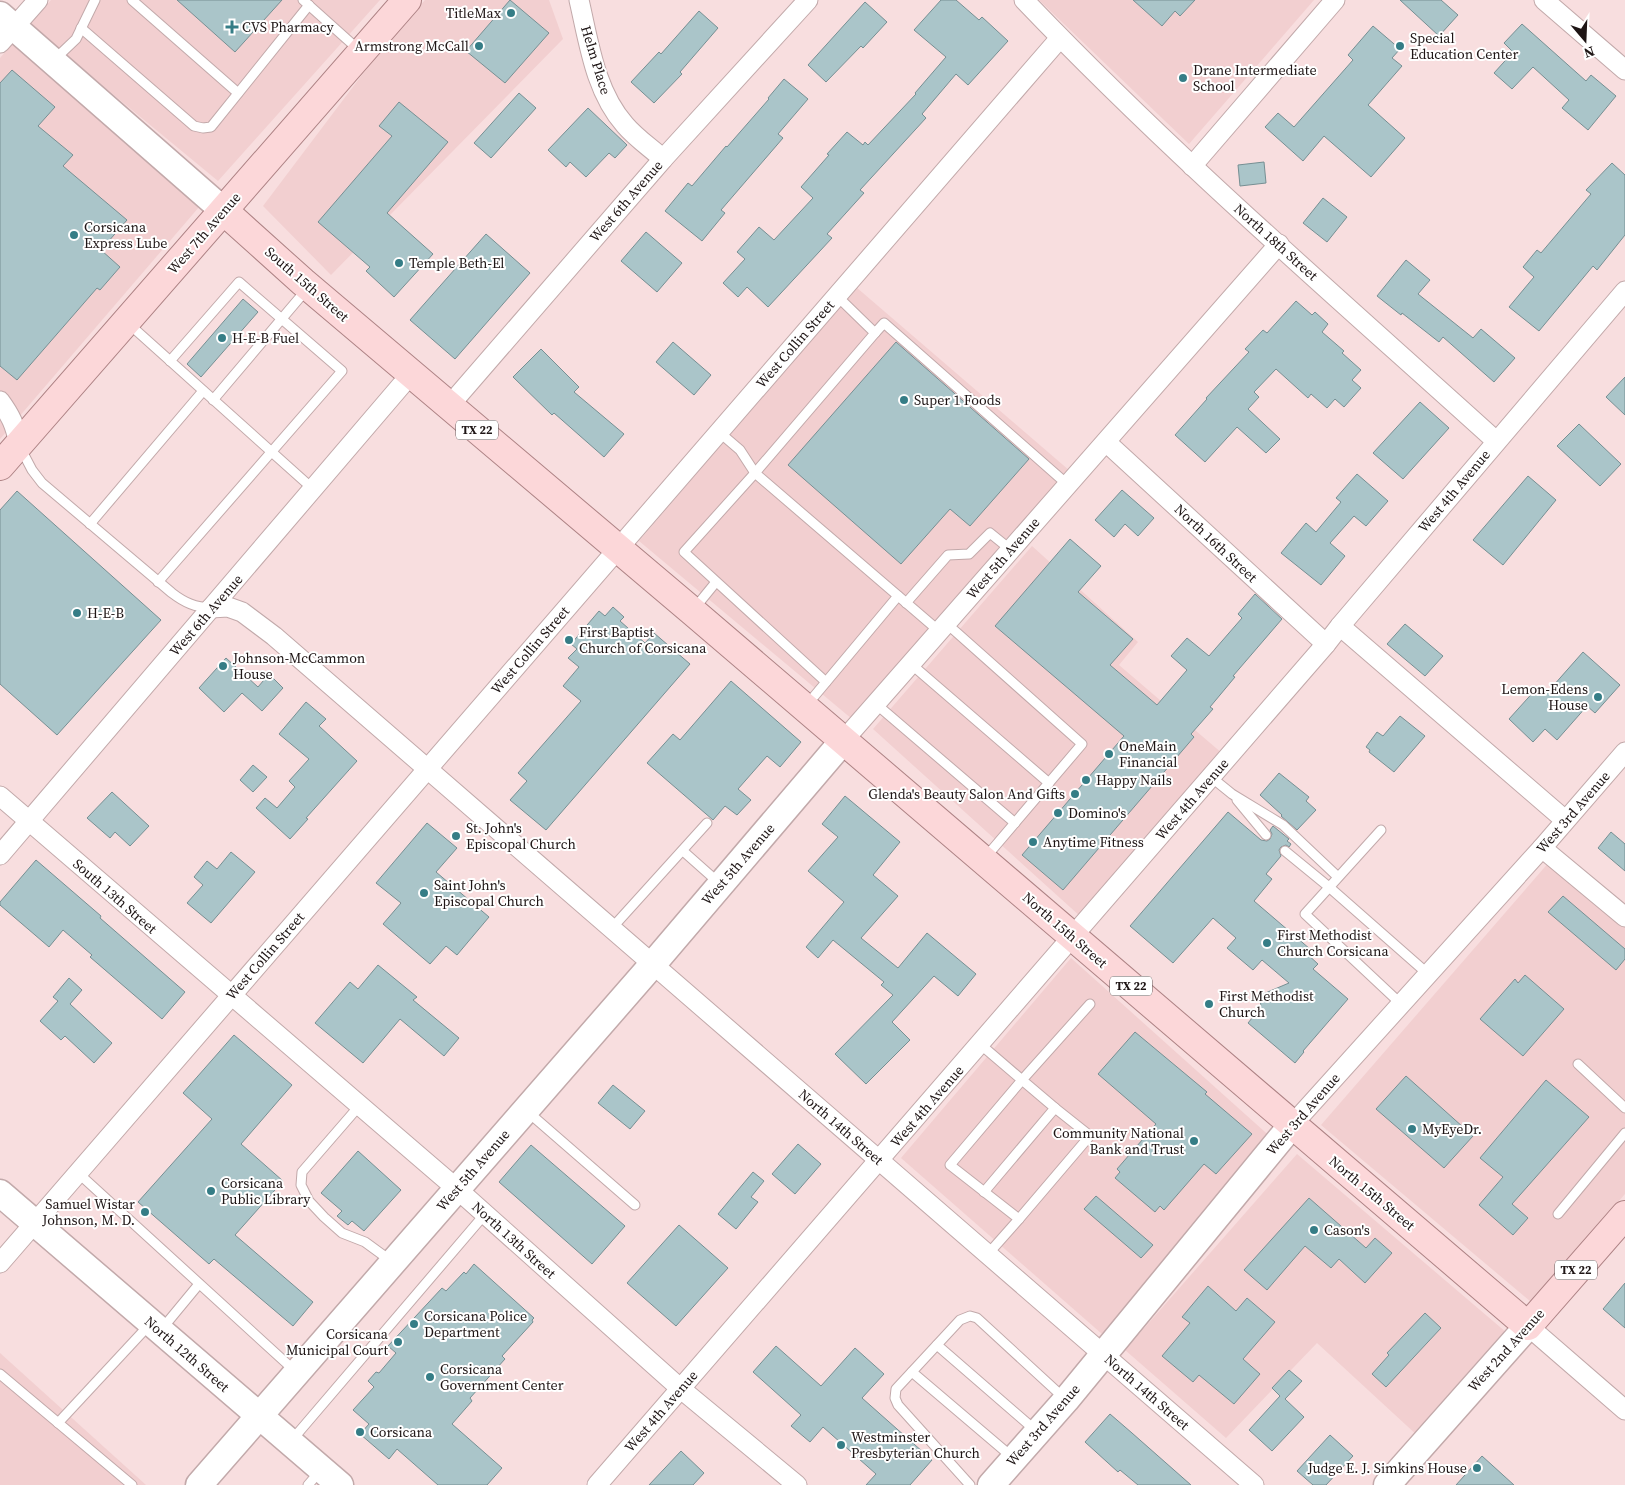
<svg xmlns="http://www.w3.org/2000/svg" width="1625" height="1485" viewBox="0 0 1625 1485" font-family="'Source Serif 4',serif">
<rect width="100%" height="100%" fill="#f8dedf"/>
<g fill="#f2cfd0">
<polygon points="51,0 380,0 218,181 29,25"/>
<polygon points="425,0 549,0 563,39 331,275 263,206 380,51"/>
<polygon points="1039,0 1314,0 1189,144"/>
<polygon points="14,42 199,207 0,439 0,58"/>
<polygon points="856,287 1070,471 852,719 639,541"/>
<polygon points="1032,546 1138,642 1119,665 1223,754 1081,917 873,729"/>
<polygon points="1550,861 1625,925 1625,1194 1531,1302 1321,1125"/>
<polygon points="1071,958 1274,1140 1102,1334 901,1158"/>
<polygon points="1297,1154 1507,1333 1419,1437 1317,1343 1226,1438 1125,1350"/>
<polygon points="0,1353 146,1485 0,1485"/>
</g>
<g fill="#aac5c9" stroke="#768f93">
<polygon points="177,0 282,0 235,52"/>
<polygon points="510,0 549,33 505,83 466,51"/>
<polygon points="941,0 956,0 979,20 982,17 1008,41 968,85 956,74 922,114 926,118 860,190 864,193 827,234 832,238 768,307 747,287 738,297 723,283 745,259 737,252 759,227 774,240 813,198 801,187 829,155 827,154 847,132 863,145 865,142 868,145 916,94 915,93 946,57 914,30"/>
<polygon points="1133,0 1195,0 1180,16 1175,11 1162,26"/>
<polygon points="1400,0 1441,0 1458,15 1439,36"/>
<polygon points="865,2 887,22 863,48 861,46 826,82 808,65"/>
<polygon points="699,11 718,28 680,72 682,74 654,103 631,82 659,52 661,54"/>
<polygon points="1522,24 1586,81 1591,75 1616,96 1588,130 1562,108 1569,100 1533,67 1512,89 1494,73 1513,52 1504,43"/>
<polygon points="1373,26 1400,49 1392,58 1402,66 1368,105 1405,138 1371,177 1324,136 1303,161 1265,127 1278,113 1294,127 1353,60 1348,55"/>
<polygon points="12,70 55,107 38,126 73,155 63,166 127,220 101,250 120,267 100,290 97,288 17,380 0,366 0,83"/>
<polygon points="784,79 808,99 778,134 783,138 721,210 725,213 702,241 665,211 688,183 692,186 726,146 727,147 769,99 768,98"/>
<polygon points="519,93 536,108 491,158 474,143"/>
<polygon points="399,102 448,142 387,213 433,254 394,297 366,271 370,267 318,222 392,136 379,126"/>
<polygon points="588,108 627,145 615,158 609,153 586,177 570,162 566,167 548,150"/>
<polygon points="1264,162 1266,183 1240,186 1238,165"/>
<polygon points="1612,163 1625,175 1625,235 1597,270 1593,266 1539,331 1509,307 1534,277 1523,267 1537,250 1541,253 1591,194 1586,190"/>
<polygon points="1323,198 1347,217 1327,242 1303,223"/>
<polygon points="646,232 682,263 657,292 621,261"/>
<polygon points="486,234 530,273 455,359 410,320"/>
<polygon points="1406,260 1430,280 1418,294 1473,338 1481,329 1515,358 1494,382 1443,337 1439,342 1402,313 1401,315 1377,296"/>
<polygon points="243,299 258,312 201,377 187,364"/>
<polygon points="1296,301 1312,315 1315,312 1328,324 1322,332 1344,351 1342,353 1361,370 1352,380 1361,388 1344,407 1335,399 1327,408 1311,394 1308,398 1276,369 1254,392 1259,397 1248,409 1280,439 1266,453 1237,427 1205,462 1175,435 1207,399 1206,398 1249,352 1245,349 1263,330 1267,333"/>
<polygon points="673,342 711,375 694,395 656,362"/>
<polygon points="896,342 1029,459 970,526 950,509 901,564 788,465"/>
<polygon points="541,349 579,387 574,392 624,434 604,457 554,413 552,415 513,377"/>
<polygon points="1625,377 1625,415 1606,397"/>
<polygon points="1420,402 1449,428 1403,479 1373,453"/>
<polygon points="1579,424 1621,464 1600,486 1557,446"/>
<polygon points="1357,474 1388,501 1366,526 1354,516 1330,543 1345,556 1321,585 1281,553 1306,523 1316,532 1341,502 1336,498"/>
<polygon points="1528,476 1556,500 1503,565 1473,540"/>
<polygon points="1122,490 1154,518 1138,536 1125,524 1114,537 1095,520"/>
<polygon points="17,491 161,620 57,735 0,684 0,510"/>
<polygon points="1070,539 1101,566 1078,592 1133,639 1110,665 1157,705 1187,670 1171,656 1187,638 1209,656 1242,618 1238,614 1255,594 1282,619 1233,676 1235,677 1210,707 1213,709 1191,734 1194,737 1063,890 1022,855 1124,736 995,626"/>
<polygon points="613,607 624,617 620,621 645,643 654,633 690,664 546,830 510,800 527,781 518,773 581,701 563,686 579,667 568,658 577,649 571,644 599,611 605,616"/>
<polygon points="1405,624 1443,656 1425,676 1387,644"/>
<polygon points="1583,652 1620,685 1595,713 1587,706 1557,740 1545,729 1533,742 1509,719 1537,688 1545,695"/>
<polygon points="226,658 258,687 269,674 283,688 262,711 242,693 224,712 199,688"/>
<polygon points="731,681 801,742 780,767 767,756 738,789 751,800 737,815 725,806 713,820 647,763 673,734 680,740"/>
<polygon points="306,702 326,719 319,726 357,761 306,818 308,819 290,839 256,808 265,798 277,808 295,787 289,781 309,759 279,734"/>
<polygon points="1400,716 1425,736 1394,772 1369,752 1370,750 1366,747 1377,732 1383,736"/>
<polygon points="253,765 267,777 253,792 240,780"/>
<polygon points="1279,773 1309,797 1306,801 1316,810 1297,830 1281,816 1282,815 1260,795"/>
<polygon points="112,792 149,826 130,846 115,832 110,838 87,818"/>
<polygon points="845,796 900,842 873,875 898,896 861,938 898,968 927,933 976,974 958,996 934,976 892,1022 910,1040 866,1084 835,1054 893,995 881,985 884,982 833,940 818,958 806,947 844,902 808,871 838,837 822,824"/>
<polygon points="1228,812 1261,840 1267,841 1270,839 1272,834 1270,830 1273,826 1289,839 1287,841 1291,844 1289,847 1286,845 1281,847 1279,850 1281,856 1266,874 1272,879 1254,901 1310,949 1306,953 1318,964 1313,969 1348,999 1303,1051 1304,1052 1295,1063 1248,1023 1261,1007 1260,998 1263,994 1289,983 1262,960 1253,970 1227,948 1236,938 1213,918 1173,963 1130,926"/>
<polygon points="427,823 457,848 436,872 489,917 457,955 446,946 430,964 383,924 401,903 376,883"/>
<polygon points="1611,832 1625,844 1625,871 1598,848"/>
<polygon points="231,852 255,872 211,923 187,903 203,885 194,877 207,861 217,869"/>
<polygon points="36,860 101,916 100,918 185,992 162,1019 90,957 92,955 63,930 49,947 0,905 0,902"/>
<polygon points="1563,896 1625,949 1625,959 1616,970 1548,912"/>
<polygon points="378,965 417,997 413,1000 459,1038 444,1056 400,1019 363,1063 315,1023 350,982 358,989"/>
<polygon points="1525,975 1564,1009 1523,1056 1480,1019 1515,979 1518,983"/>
<polygon points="69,978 82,990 70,1004 112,1043 94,1063 65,1036 61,1040 40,1021 58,1001 53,997"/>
<polygon points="1135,1032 1207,1092 1205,1094 1252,1134 1216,1174 1204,1164 1164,1210 1160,1206 1155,1212 1115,1178 1120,1172 1117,1169 1156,1124 1098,1074"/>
<polygon points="234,1035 292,1085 241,1144 283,1181 235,1235 313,1302 293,1326 214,1259 209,1264 138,1202 212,1119 183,1093"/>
<polygon points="1406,1076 1473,1136 1444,1168 1376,1109"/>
<polygon points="1546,1080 1589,1117 1512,1204 1528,1218 1513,1235 1479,1205 1503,1177 1480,1158"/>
<polygon points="613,1085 645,1111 630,1129 598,1103"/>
<polygon points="798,1144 821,1164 795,1194 772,1174"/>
<polygon points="531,1145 625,1226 592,1264 499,1182"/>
<polygon points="358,1151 401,1190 364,1231 352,1221 348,1225 337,1216 342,1211 321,1193"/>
<polygon points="753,1172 764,1181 751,1197 758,1202 736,1229 718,1214"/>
<polygon points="1096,1196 1153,1245 1141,1258 1084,1209"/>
<polygon points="1309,1198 1366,1248 1375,1238 1392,1253 1365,1283 1339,1259 1331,1268 1305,1246 1267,1290 1244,1270"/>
<polygon points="679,1225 728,1268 676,1326 627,1283"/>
<polygon points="474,1264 534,1318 532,1320 533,1322 502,1356 505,1359 470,1398 472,1401 452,1424 502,1468 487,1485 438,1485 397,1449 389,1459 360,1434 369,1424 353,1410 374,1387 368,1381 376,1372 379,1373 396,1353 388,1346 442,1288 446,1291 464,1272 466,1274"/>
<polygon points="1625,1283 1625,1328 1603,1309"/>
<polygon points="1208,1286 1236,1311 1247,1298 1275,1322 1243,1359 1260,1374 1234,1404 1199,1375 1193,1382 1162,1356 1190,1323 1182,1317"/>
<polygon points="1425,1313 1441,1328 1386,1387 1372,1374 1389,1355 1387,1353"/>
<polygon points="776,1346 821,1386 855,1348 884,1374 862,1398 932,1460 910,1485 866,1485 876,1474 823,1427 810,1442 791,1426 801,1415 753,1372"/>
<polygon points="1289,1370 1302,1381 1285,1399 1304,1417 1272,1451 1249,1430 1280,1396 1272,1388"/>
<polygon points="1110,1414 1132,1433 1191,1485 1138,1485 1120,1470 1118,1472 1085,1442"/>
<polygon points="1330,1435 1353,1456 1326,1485 1313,1485 1297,1471"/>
<polygon points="681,1451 704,1473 693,1485 649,1485"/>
<polygon points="1482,1456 1514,1485 1456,1485"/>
</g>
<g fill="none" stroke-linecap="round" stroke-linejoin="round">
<g stroke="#c2a9aa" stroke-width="11">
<g id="lane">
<polyline points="132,0 238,93"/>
<polyline points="303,0 360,51"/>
<polyline points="81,28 194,126 203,128 211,127 309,5"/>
<polyline points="55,59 76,39 95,0"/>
<polyline points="129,324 313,489"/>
<polyline points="875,333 884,323 1068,485"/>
<polyline points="213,400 307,289"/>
<polyline points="719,432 740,450 755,473 939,631"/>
<path d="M 21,449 L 32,470 L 42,483 L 172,593 C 185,603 195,607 211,608"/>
<polyline points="90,524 203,391"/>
<polyline points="158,582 342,371 239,282 170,361"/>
<polyline points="906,603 948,555 969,554 990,533 1011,550"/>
<polyline points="694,609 716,582"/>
<polyline points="946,623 1082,744 985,858"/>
<polyline points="911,664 1049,783"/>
<polyline points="826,682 684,552 755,473 875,333 837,296"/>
<polyline points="876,704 1015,823"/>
<polyline points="806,706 898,596"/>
<polyline points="1211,777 1232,794 1283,825 1338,877"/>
<polyline points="1237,800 1266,835"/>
<polyline points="1381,830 1305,914 1401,1004"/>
<polyline points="683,851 719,883"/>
<polyline points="1285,851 1329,887 1428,974"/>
<polyline points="612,928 707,823"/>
<polyline points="980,1044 1022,1080 950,1165 1019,1219 988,1254"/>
<polyline points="1578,1064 1625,1108"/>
<polyline points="360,1105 302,1172 301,1185 309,1201 324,1217 342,1233 365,1242 391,1261"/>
<polyline points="1055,1108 1022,1080 1090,1004"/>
<polyline points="528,1112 635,1205"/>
<polyline points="77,1172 295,1371"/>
<polyline points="984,1192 1055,1108 1089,1135 1088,1138 1019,1219"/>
<polyline points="1558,1214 1625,1133"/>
<polyline points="161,1330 199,1284"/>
<polyline points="937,1345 1035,1430"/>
<polyline points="912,1372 1012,1457"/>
<polyline points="0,1374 132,1485"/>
<polyline points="58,1423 150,1324"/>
<polyline points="292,1440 485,1214"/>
<polyline points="308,1485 321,1470"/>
<polyline points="970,1485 898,1405 895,1398 896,1389 960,1320 970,1316 977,1318 1064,1398"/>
</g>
</g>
<g stroke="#c2a9aa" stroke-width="21">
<g id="street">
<path d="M 579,0 C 589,43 595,91 625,125 C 636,138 651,148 663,159"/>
<path d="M 1024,0 C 1173,156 1337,297 1496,441"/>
<polyline points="1544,0 1625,70"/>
<polyline points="0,43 38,0"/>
<polyline points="1192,166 1335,0"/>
<path d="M 0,401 C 11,416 15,425 19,444"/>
<polyline points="449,406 663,159 808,0"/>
<polyline points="1106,442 1326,644"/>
<polyline points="211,608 228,607 242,612 274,636 1254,1485"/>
<polyline points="1340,626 1565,820"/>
<polyline points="843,741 1279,244"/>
<polyline points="0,796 457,1189 681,1389 797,1485"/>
<polyline points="1542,848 1625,917"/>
<polyline points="0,855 411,374"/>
<polyline points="1292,1125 1542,848 1625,752"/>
<polyline points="0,1263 1060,38"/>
<polyline points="1528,1326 1625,1410"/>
<polyline points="597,1485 1326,644 1340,626 1625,291"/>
</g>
</g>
<g stroke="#c2a9aa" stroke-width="29">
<g id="secondary">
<polyline points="0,15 224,211"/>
<polyline points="0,1193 340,1485"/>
<polyline points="199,1485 653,964 843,741"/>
<polyline points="991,1485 1066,1400 1292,1125"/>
<polyline points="1387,1485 1528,1326"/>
</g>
</g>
<g stroke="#ad8284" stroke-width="30">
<g id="primary">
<polyline points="224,211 303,282 692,611 1528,1326 1625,1215"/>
<polyline points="0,466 407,0"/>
</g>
</g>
<use href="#lane" stroke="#fff" stroke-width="9"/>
<use href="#street" stroke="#fff" stroke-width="19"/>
<use href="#secondary" stroke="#fff" stroke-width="26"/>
<use href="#primary" stroke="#fcd7d9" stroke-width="28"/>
</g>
<g fill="#357d86" stroke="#fff" stroke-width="2">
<circle cx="511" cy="13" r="5"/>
<path d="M229.5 19.5h5v5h5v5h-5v5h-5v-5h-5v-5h5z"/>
<circle cx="479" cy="46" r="5"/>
<circle cx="1400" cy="46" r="5"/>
<circle cx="1183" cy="78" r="5"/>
<circle cx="74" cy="235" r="5"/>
<circle cx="399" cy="263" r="5"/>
<circle cx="222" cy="338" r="5"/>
<circle cx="904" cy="400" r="5"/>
<circle cx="77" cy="613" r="5"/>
<circle cx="569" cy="640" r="5"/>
<circle cx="223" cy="666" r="5"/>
<circle cx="1598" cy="697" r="5"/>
<circle cx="1109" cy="754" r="5"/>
<circle cx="1086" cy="780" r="5"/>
<circle cx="1075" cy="794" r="5"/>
<circle cx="1058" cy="813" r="5"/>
<circle cx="456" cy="836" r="5"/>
<circle cx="1033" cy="842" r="5"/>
<circle cx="424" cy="893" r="5"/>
<circle cx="1267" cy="943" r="5"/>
<circle cx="1209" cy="1004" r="5"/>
<circle cx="1412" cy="1129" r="5"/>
<circle cx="1194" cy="1141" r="5"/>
<circle cx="211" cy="1191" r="5"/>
<circle cx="145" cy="1212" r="5"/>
<circle cx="1314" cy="1230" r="5"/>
<circle cx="414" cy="1324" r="5"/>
<circle cx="398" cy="1342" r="5"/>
<circle cx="430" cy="1377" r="5"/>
<circle cx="360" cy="1432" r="5"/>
<circle cx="841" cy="1445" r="5"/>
<circle cx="1477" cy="1468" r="5"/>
</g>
<g text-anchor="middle" stroke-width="4" stroke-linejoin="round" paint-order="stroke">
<g fill="#fff" stroke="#625b5b" stroke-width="1">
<rect x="456" y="420.5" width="42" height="19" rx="4"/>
<rect x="1110" y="976.5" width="42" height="19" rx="4"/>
<rect x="1555" y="1260.5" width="42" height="19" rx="4"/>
</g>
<g font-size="12" font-weight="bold" fill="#1e1515">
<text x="477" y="434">TX 22</text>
<text x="1131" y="990">TX 22</text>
<text x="1576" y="1274">TX 22</text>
</g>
<g font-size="14" fill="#1e1515" stroke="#fff" text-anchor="start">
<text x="501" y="18" text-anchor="end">TitleMax</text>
<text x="242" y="32">CVS Pharmacy</text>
<text x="1410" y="43">Special<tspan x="1410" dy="16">Education Center</tspan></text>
<text x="469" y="51" text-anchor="end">Armstrong McCall</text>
<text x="1193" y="75">Drane Intermediate<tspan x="1193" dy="16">School</tspan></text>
<text x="84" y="232">Corsicana<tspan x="84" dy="16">Express Lube</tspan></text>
<text x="409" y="268">Temple Beth-El</text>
<text x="232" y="343">H-E-B Fuel</text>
<text x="914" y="405">Super 1 Foods</text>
<text x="87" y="618">H-E-B</text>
<text x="579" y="637">First Baptist<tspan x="579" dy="16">Church of Corsicana</tspan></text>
<text x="233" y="663">Johnson-McCammon<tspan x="233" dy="16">House</tspan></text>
<text x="1588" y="694" text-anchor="end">Lemon-Edens<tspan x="1588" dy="16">House</tspan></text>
<text x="1119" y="751">OneMain<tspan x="1119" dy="16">Financial</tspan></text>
<text x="1096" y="785">Happy Nails</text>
<text x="1065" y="799" text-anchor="end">Glenda's Beauty Salon And Gifts</text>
<text x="1068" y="818">Domino's</text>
<text x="466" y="833">St. John's<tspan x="466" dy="16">Episcopal Church</tspan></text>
<text x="1043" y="847">Anytime Fitness</text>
<text x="434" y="890">Saint John's<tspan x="434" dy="16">Episcopal Church</tspan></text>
<text x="1277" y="940">First Methodist<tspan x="1277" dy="16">Church Corsicana</tspan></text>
<text x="1219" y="1001">First Methodist<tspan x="1219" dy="16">Church</tspan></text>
<text x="1422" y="1134">MyEyeDr.</text>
<text x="1184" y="1138" text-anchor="end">Community National<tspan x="1184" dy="16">Bank and Trust</tspan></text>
<text x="221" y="1188">Corsicana<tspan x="221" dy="16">Public Library</tspan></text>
<text x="135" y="1209" text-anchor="end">Samuel Wistar<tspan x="135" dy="16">Johnson, M. D.</tspan></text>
<text x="1324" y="1235">Cason's</text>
<text x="424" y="1321">Corsicana Police<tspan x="424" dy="16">Department</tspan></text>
<text x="388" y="1339" text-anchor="end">Corsicana<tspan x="388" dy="16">Municipal Court</tspan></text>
<text x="440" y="1374">Corsicana<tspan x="440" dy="16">Government Center</tspan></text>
<text x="370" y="1437">Corsicana</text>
<text x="851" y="1442">Westminster<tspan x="851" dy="16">Presbyterian Church</tspan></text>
<text x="1467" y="1473" text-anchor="end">Judge E. J. Simkins House</text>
</g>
<g font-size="14" fill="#1e1515" stroke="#fff">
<text transform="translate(596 60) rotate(73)" y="5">Helm Place</text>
<text transform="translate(626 201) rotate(-49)" y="5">West 6th Avenue</text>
<text transform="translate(204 233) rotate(-49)" y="5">West 7th Avenue</text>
<text transform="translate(1276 242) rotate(42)" y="5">North 18th Street</text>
<text transform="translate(307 284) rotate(41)" y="5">South 15th Street</text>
<text transform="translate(795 344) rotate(-49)" y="5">West Collin Street</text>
<text transform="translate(1454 491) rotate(-50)" y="5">West 4th Avenue</text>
<text transform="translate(1216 543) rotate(43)" y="5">North 16th Street</text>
<text transform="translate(1003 558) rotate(-49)" y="5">West 5th Avenue</text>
<text transform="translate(206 615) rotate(-49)" y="5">West 6th Avenue</text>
<text transform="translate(530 650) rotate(-49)" y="5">West Collin Street</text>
<text transform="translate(1192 799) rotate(-49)" y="5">West 4th Avenue</text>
<text transform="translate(1573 812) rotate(-49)" y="5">West 3rd Avenue</text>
<text transform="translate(738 864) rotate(-49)" y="5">West 5th Avenue</text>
<text transform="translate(115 896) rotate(41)" y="5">South 13th Street</text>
<text transform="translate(1065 930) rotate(41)" y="5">North 15th Street</text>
<text transform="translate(265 956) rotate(-49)" y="5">West Collin Street</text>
<text transform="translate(927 1106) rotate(-49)" y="5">West 4th Avenue</text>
<text transform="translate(1303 1114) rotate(-49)" y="5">West 3rd Avenue</text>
<text transform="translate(841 1127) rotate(41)" y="5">North 14th Street</text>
<text transform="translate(473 1170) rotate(-49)" y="5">West 5th Avenue</text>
<text transform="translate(1372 1193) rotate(40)" y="5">North 15th Street</text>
<text transform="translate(514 1240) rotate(42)" y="5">North 13th Street</text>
<text transform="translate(1506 1350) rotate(-48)" y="5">West 2nd Avenue</text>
<text transform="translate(187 1354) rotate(41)" y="5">North 12th Street</text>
<text transform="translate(1147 1392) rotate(41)" y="5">North 14th Street</text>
<text transform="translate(661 1411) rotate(-49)" y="5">West 4th Avenue</text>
<text transform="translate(1043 1425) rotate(-49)" y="5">West 3rd Avenue</text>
</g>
</g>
<g transform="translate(1585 40) rotate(161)" stroke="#ffffff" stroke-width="4" paint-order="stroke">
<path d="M0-4L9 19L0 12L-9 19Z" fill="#1e1515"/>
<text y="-8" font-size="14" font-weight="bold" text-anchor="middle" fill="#1e1515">N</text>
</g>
</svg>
